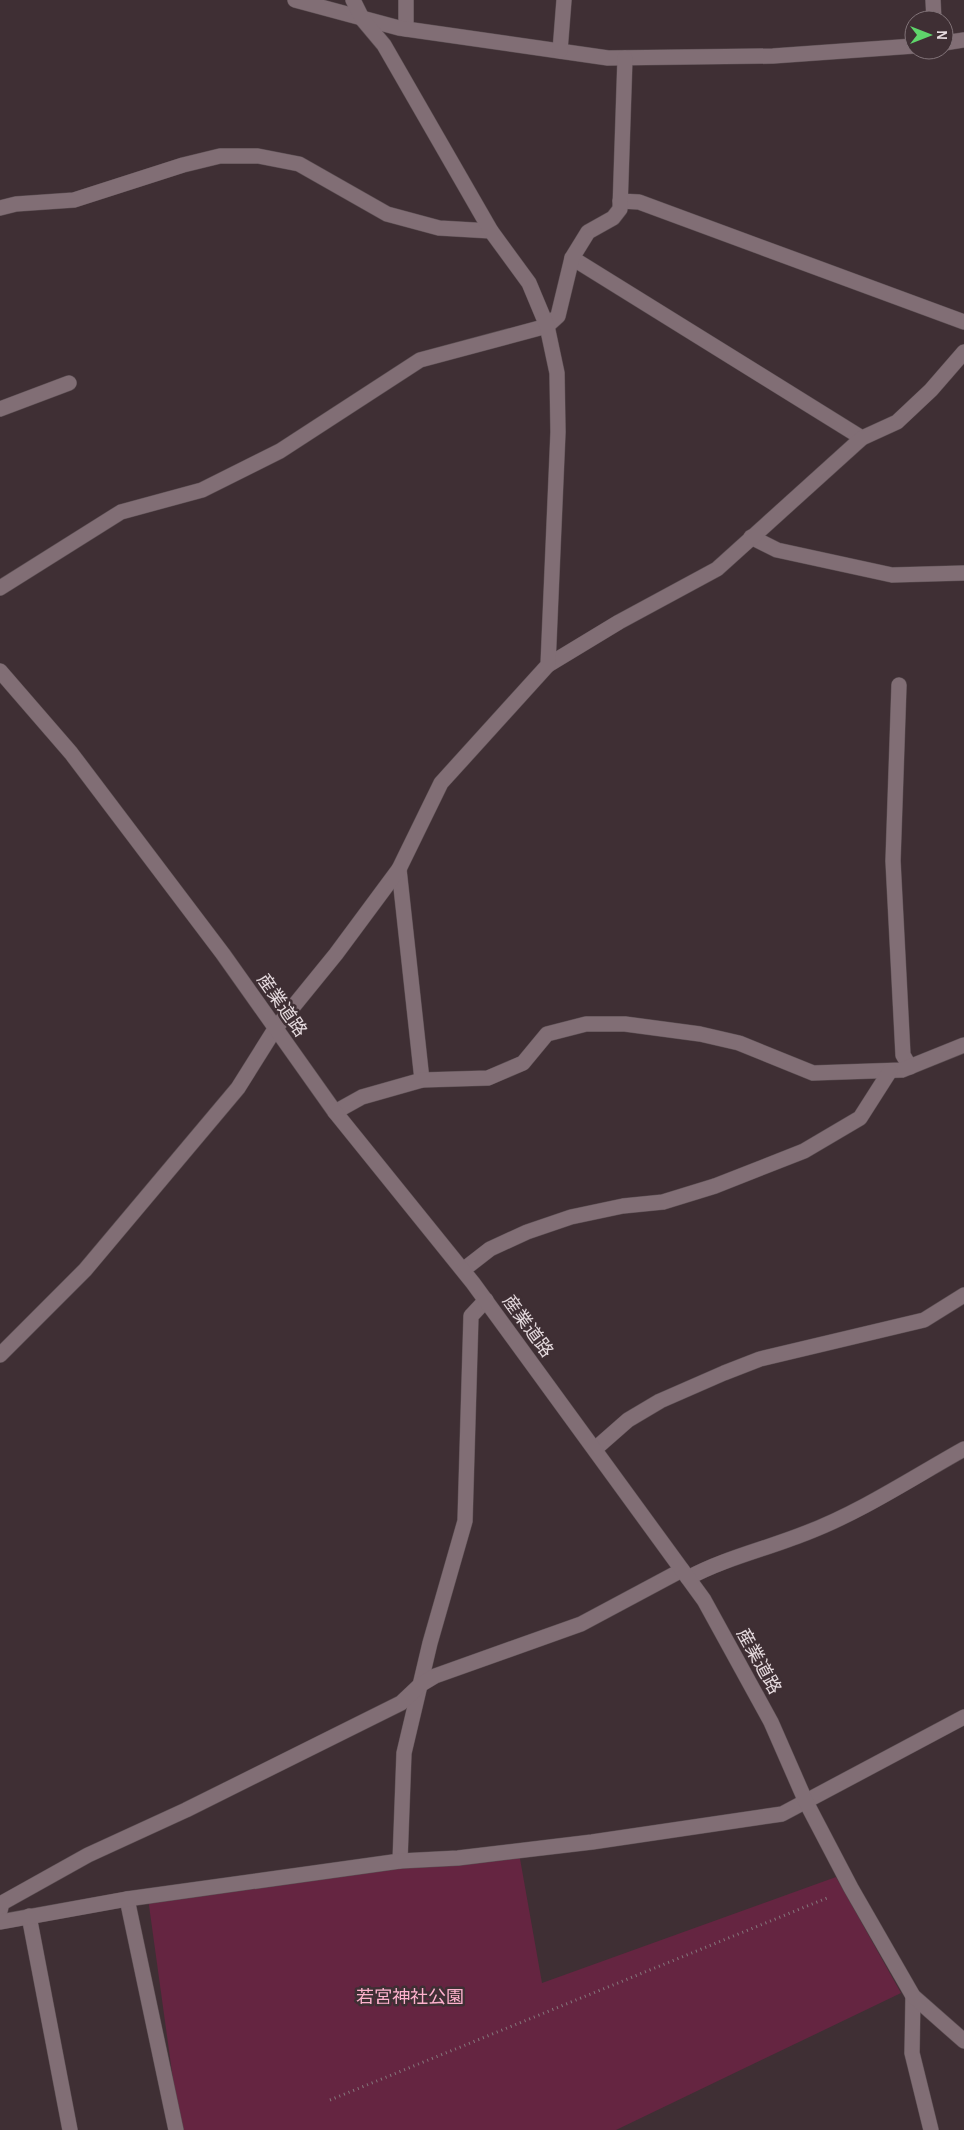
<svg xmlns="http://www.w3.org/2000/svg" width="964" height="2130" viewBox="0 0 964 2130" font-family="'Alegreya Sans','Noto Sans JP',sans-serif">
<rect width="100%" height="100%" fill="#3f2f34"/>
<polygon fill="#652541" points="519,1853 542,1983 836,1877 901,1993 616,2130 180,2130 147,1891"/>
<g fill="none" stroke-linecap="round" stroke-linejoin="round">
<g stroke="#5b4e52" stroke-width="16">
<g id="lane">
<polyline points="406,0 406,29"/>
<polyline points="0,409 69,383"/>
</g>
</g>
<g stroke="#5b4e52" stroke-width="16">
<g id="street">
<polyline points="295,0 399,28 608,58 773,56 914,46"/>
<polyline points="933,0 934,20"/>
<polyline points="944,43 964,40"/>
<polyline points="560,51 564,0"/>
<polyline points="620,201 639,202 964,322"/>
<polyline points="0,208 16,204 74,200 183,165 220,156 258,156 299,164 387,214 439,228 491,231"/>
<polyline points="572,258 862,438"/>
<polyline points="751,537 777,550 892,575 964,573"/>
<polyline points="0,588 121,512 202,490 280,451 420,360 547,326 558,316 572,258 588,232 613,218 620,209 625,58"/>
<polyline points="548,665 619,622 717,569 862,438 897,422 931,390 964,352"/>
<polyline points="899,685 893,861 903,1055 910,1067"/>
<polyline points="399,869 422,1080"/>
<polyline points="335,1112 362,1097 422,1080 488,1078 523,1063 547,1034 586,1024 625,1024 700,1034 739,1043 813,1073 902,1070 964,1045"/>
<polyline points="463,1270 490,1249 527,1232 571,1217 623,1206 663,1202 715,1186 804,1151 860,1118 890,1071"/>
<polyline points="0,1355 85,1270 238,1088 275,1029 336,954 399,869 441,783 548,665 558,432 557,373 547,326 529,283 491,231 384,45 363,20 353,0"/>
<polyline points="595,1449 628,1420 660,1401 724,1373 760,1359 924,1320 964,1295"/>
<path d="M 688,1578 C 725,1558 766,1549 806,1533 C 861,1512 912,1478 964,1449"/>
<polyline points="400,1861 404,1753 430,1643 465,1521 471,1316 486,1300"/>
<polyline points="127,1899 176,2130"/>
<polyline points="0,1911 2,1903 88,1855 186,1810 401,1703 420,1685 435,1676 581,1624 682,1570"/>
<polyline points="29,1916 70,2130"/>
<polyline points="0,1922 127,1899 400,1861 458,1858 592,1842 782,1814 964,1717"/>
<polyline points="913,1996 912,2053 931,2130"/>
</g>
</g>
<g stroke="#5b4e52" stroke-width="16">
<polyline id="secondary" points="0,671 71,753 223,954 335,1112 473,1283 704,1600 771,1722 806,1802 851,1888 913,1996 964,2041"/>
</g>
<polyline stroke="#85777c" stroke-width="3" stroke-dasharray="1 4" stroke-linecap="butt" points="330,2100 827,1898"/>
<use href="#lane" stroke="#816e75" stroke-width="15"/>
<use href="#street" stroke="#816e75" stroke-width="15"/>
<use href="#secondary" stroke="#816e75" stroke-width="15"/>
</g>
<g text-anchor="middle" stroke-width="5" stroke-linejoin="round" paint-order="stroke">
<g font-size="18" fill="#e5dade" stroke="#3f2f34">
<text transform="translate(282 1005) rotate(55)" y="6">産業道路</text>
<text transform="translate(528 1326) rotate(54)" y="6">産業道路</text>
<text transform="translate(759 1661) rotate(61)" y="6">産業道路</text>
</g>
<g font-size="18" fill="#fdb1cd" stroke="#3f2f34">
<text x="410" y="2003">若宮神社公園</text>
</g>
</g>
<g transform="translate(929 35) rotate(90)"><circle r="24" fill="#3f2f34" stroke="#817378"/>
<path d="M0-4L9 19L0 12L-9 19Z" fill="#5fd56b"/>
<text y="-8" font-size="14" font-weight="bold" text-anchor="middle" fill="#e5dade">N</text>
</g>
</svg>
